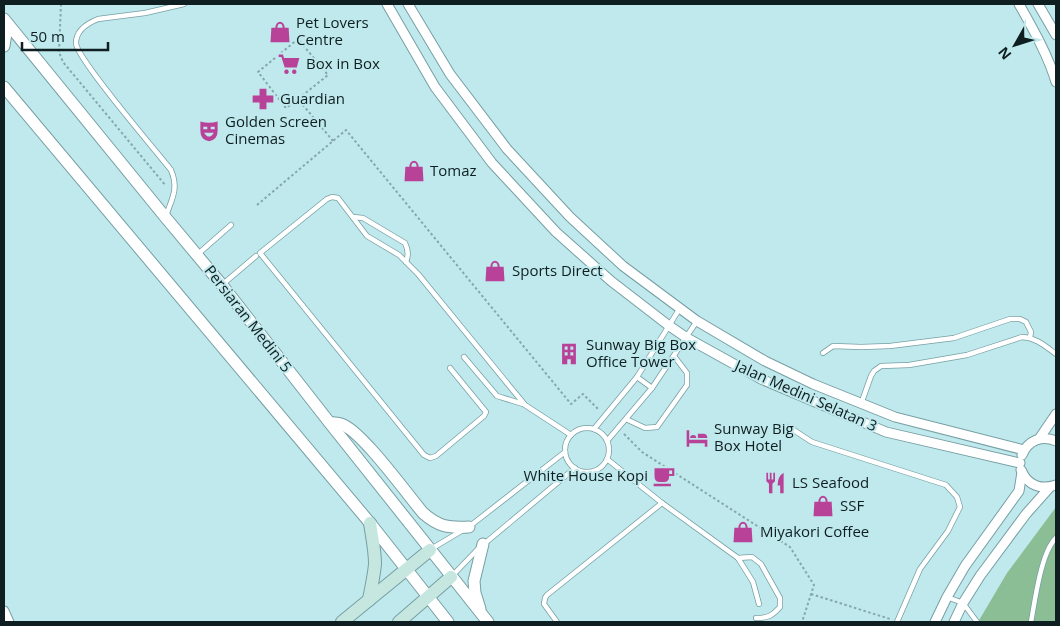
<svg xmlns="http://www.w3.org/2000/svg" width="1060" height="626" viewBox="0 0 1060 626" font-family="'Open Sans',sans-serif">
<rect width="100%" height="100%" fill="#bfe9ed"/>
<polygon fill="#8cbe95" points="1056,507 1056,622 978,622 1007,573"/>
<g fill="none" stroke-linecap="round" stroke-linejoin="round">
<g stroke="#779fa3" stroke-width="6">
<g id="service">
<path d="M 166,216 C 172,198 179,189 171,170 C 157,152 76,58 76,43 C 76,30 88,23 98,19 L 145,13 L 184,4"/>
<path d="M 353,217 L 363,218 L 405,243 C 408,249 409,255 406,262"/>
<polyline points="198,254 231,225"/>
<polyline points="223,284 256,256"/>
<polyline points="823,353 833,346 861,347 890,346 954,338 1010,319 1020,319 1026,322 1031,332 1030,337"/>
<polyline points="464,357 497,396 523,404"/>
<polyline points="450,368 486,412 484,416 436,456 430,458 424,455 260,253 327,199 332,197 338,198 367,236 399,255 418,274 525,405 571,435"/>
<polyline points="637,377 652,388"/>
<path d="M 861,404 L 871,376 L 874,371 L 881,366 L 909,365 L 967,355 L 1022,337 C 1037,338 1045,346 1056,354"/>
<polyline points="626,419 645,428 657,427 687,385 687,373 674,356"/>
<polyline points="789,427 812,442 946,485 957,497 960,507 948,531 920,569 897,622"/>
<circle cx="587" cy="450" r="22"/>
<polyline points="594,429 637,377 680,308"/>
<polyline points="607,441 652,388 697,321"/>
<polyline points="662,503 738,558 753,582 759,604"/>
<polyline points="470,526 565,452"/>
<polyline points="484,544 575,468"/>
<polyline points="431,549 463,530"/>
<path d="M 738,558 L 752,557 L 761,564 L 780,598 L 780,607 C 772,616 768,618 756,618"/>
<polyline points="452,576 478,549"/>
<polyline points="947,597 963,603 977,622"/>
<polyline points="557,622 544,604 545,598 547,595 662,503 607,459"/>
<path d="M 1031,622 C 1035,601 1041,552 1056,538"/>
</g>
</g>
<g stroke="#779fa3" stroke-width="11">
<g id="minor">
<polyline points="387,4 435,87 492,163 556,232 611,281 668,325 687,338 761,379 886,432 1020,463"/>
<polyline points="408,4 450,74 507,149 570,217 623,266 697,321 765,361 813,384 895,417 1024,450"/>
<path d="M 1019,4 C 1033,29 1048,55 1056,82"/>
<polyline points="1038,4 1056,35"/>
<polyline points="1039,439 1056,414"/>
<path d="M 1022,455 C 1028,440 1042,435 1056,441"/>
<path d="M 1021,470 C 1028,486 1041,490 1056,485"/>
<polyline points="4,611 9,622"/>
<polyline points="935,622 947,597 965,566 1019,491 1022,472"/>
<polyline points="954,622 963,603 980,576 1026,514 1050,487"/>
</g>
</g>
<g stroke="#779fa3" stroke-width="13">
<g id="tertiary">
<polyline points="4,19 166,218 222,285 329,422 488,622"/>
<polyline points="4,21 6,33 4,46"/>
<polyline points="4,87 370,523 448,622"/>
<path d="M 329,422 C 333,423 337,423 341,424 C 361,430 407,494 423,513 C 439,527 448,528 469,527"/>
<polyline points="480,609 475,593 474,581 483,544"/>
</g>
</g>
<g stroke="#779fa3" stroke-width="14">
<g id="secondary">
<path d="M 369,600 C 371,588 374,576 375,564 C 375,550 372,537 370,523"/>
<polyline points="342,622 430,550"/>
<polyline points="399,622 451,577"/>
</g>
</g>
<g stroke="#85a7aa" stroke-width="2" stroke-dasharray="2.5 2.5" stroke-linecap="butt">
<polyline points="61,4 59,52 63,62 166,186"/>
<polyline points="298,99 328,75 298,39 258,72 286,108 298,99 333,141"/>
<polyline points="257,205 346,130 571,404 583,394 599,410"/>
<polyline points="624,434 642,452 790,547 814,585 802,622"/>
<polyline points="811,594 890,619"/>
</g>
<use href="#service" stroke="#fff" stroke-width="4.5"/>
<use href="#minor" stroke="#fff" stroke-width="9"/>
<use href="#tertiary" stroke="#fff" stroke-width="11"/>
<use href="#secondary" stroke="#c6e7e0" stroke-width="12"/>
</g>
<defs>
<g id="shop-bare" transform="scale(1.725)"><path d="M-5-2.5h2.3a2.7 3.5 0 0 1 5.4 0H5L5.5 6h-11ZM-1.5-2.5h3a1.5 2.3 0 0 0-3 0Z" fill="#b94299" stroke="#bfe9ed" stroke-width="2.5" paint-order="stroke"/></g>
<g id="supermarket-bare" transform="scale(1.725)"><path d="M-6-5.5h2.5l.6 2H6L4.5 2H-2.5L-4.4-4H-6ZM-1.5 3.2a1.3 1.3 0 1 0 .1 0ZM3 3.2a1.3 1.3 0 1 0 .1 0Z" fill="#b94299" stroke="#bfe9ed" stroke-width="2.5" paint-order="stroke"/></g>
<g id="pharmacy-bare" transform="scale(1.725)"><path d="M-2-6h4v4h4v4h-4v4h-4v-4h-4v-4h4Z" fill="#b94299" stroke="#bfe9ed" stroke-width="2.5" paint-order="stroke"/></g>
<g id="theatre-bare" transform="scale(1.725)"><path d="M-5-5.5Q0-4 5-5.5V0Q5 5 0 6Q-5 5-5 0ZM-3.3-2.5H-1v1.5H-3.3ZM1-2.5H3.3v1.5H1ZM-2.8 1Q0 5.5 2.8 1Z" fill="#b94299" stroke="#bfe9ed" stroke-width="2.5" paint-order="stroke"/></g>
<g id="building-bare" transform="scale(1.725)"><path d="M-4-6H4V6H1V3H-1V6H-4ZM-2.5-4.3h1.7v1.8h-1.7ZM.8-4.3h1.7v1.8H.8ZM-2.5-1h1.7V.8h-1.7ZM.8-1h1.7V.8H.8Z" fill="#b94299" stroke="#bfe9ed" stroke-width="2.5" paint-order="stroke"/></g>
<g id="hotel-bare" transform="scale(1.725)"><path d="M-6-4.5h1.5V1H6V5H4.5V3h-9V5H-6ZM-4 0a1.8 1.8 0 1 1 3.6 0ZM.5 0V-2.5h3Q6-2.5 6 0Z" fill="#b94299" stroke="#bfe9ed" stroke-width="2.5" paint-order="stroke"/></g>
<g id="cafe-bare" transform="scale(1.725)"><path d="M-5.5-4.5H6V0H3Q3 3.5 0 3.5H-2.5Q-5.5 3.5-5.5 0ZM3-3.2v2h1.7v-2ZM-6 4.5H4V6H-6Z" fill="#b94299" stroke="#bfe9ed" stroke-width="2.5" paint-order="stroke"/></g>
<g id="restaurant-bare" transform="scale(1.725)"><path d="M-5-6h1v4h1v-4h1v4h1v-4h1v5L-1.5 .5V6h-2V.5L-5-1ZM5-6V6H3V1.5H1.5Q1.5-4 5-6Z" fill="#b94299" stroke="#bfe9ed" stroke-width="2.5" paint-order="stroke"/></g>
</defs>
<g fill-rule="evenodd">
<use href="#shop-bare" x="280" y="32"/>
<use href="#supermarket-bare" x="289" y="64"/>
<use href="#pharmacy-bare" x="263" y="99"/>
<use href="#theatre-bare" x="209" y="131"/>
<use href="#shop-bare" x="414" y="171"/>
<use href="#shop-bare" x="495" y="271"/>
<use href="#building-bare" x="569" y="354"/>
<use href="#hotel-bare" x="697" y="438"/>
<use href="#cafe-bare" x="664" y="476"/>
<use href="#restaurant-bare" x="775" y="483"/>
<use href="#shop-bare" x="823" y="506"/>
<use href="#shop-bare" x="743" y="532"/>
</g>
<g text-anchor="middle" stroke-width="4" stroke-linejoin="round" paint-order="stroke">
<g font-size="15" fill="#0f1f21" stroke="#bfe9ed" text-anchor="start">
<text x="296" y="28">Pet Lovers<tspan x="296" dy="17">Centre</tspan></text>
<text x="306" y="69">Box in Box</text>
<text x="280" y="104">Guardian</text>
<text x="225" y="127">Golden Screen<tspan x="225" dy="17">Cinemas</tspan></text>
<text x="430" y="176">Tomaz</text>
<text x="512" y="276">Sports Direct</text>
<text x="586" y="350">Sunway Big Box<tspan x="586" dy="17">Office Tower</tspan></text>
<text x="714" y="434">Sunway Big<tspan x="714" dy="17">Box Hotel</tspan></text>
<text x="648" y="481" text-anchor="end">White House Kopi</text>
<text x="792" y="488">LS Seafood</text>
<text x="840" y="511">SSF</text>
<text x="760" y="537">Miyakori Coffee</text>
</g>
<g font-size="15" fill="#0f1f21" stroke="#bfe9ed">
<text transform="translate(248 319) rotate(52)" y="5">Persiaran Medini 5</text>
<text transform="translate(806 396) rotate(24)" y="5">Jalan Medini Selatan 3</text>
</g>
</g>
<rect width="1060" height="626" fill="none" stroke="#0f1f21" stroke-width="10"/>
<g transform="translate(1015 45) rotate(231)" stroke="#bfe9ed" stroke-width="4" paint-order="stroke">
<path d="M0-4L9 19L0 12L-9 19Z" fill="#0f1f21"/>
<text y="-8" font-size="14" font-weight="bold" text-anchor="middle" fill="#0f1f21">N</text>
</g>
<path d="M22 42v8h86v-8" fill="none" stroke="#0f1f21" stroke-width="2.5"/>
<text x="30" y="42" font-size="15" fill="#0f1f21" stroke="#bfe9ed" stroke-width="4" paint-order="stroke">50 m</text>
</svg>
